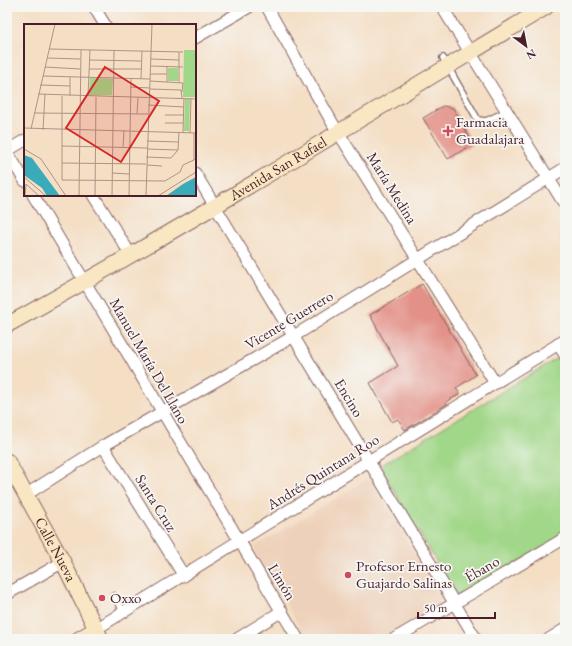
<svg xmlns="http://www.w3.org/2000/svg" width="572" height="646" viewBox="0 0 572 646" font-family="'EB Garamond',serif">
<rect width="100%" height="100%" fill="#f6f6f2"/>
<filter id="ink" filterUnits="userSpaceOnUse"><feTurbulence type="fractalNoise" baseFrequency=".025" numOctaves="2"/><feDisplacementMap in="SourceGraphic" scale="8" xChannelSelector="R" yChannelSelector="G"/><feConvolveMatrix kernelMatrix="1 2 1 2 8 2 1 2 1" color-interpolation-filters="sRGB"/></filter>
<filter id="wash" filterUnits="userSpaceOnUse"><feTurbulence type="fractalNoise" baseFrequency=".012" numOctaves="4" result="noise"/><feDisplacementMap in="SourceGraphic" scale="16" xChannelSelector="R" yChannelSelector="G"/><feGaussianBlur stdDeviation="0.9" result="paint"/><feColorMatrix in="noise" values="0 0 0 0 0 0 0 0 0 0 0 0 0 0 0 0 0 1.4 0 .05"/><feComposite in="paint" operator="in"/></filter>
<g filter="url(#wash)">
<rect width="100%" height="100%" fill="#f4dec4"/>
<polygon fill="#eed1ba" points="368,479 371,480 441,599 440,606 384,639 307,639 255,552 256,546"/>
<polygon fill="#a1d788" stroke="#767b5a" points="556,359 560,361 565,369 565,536 457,596 381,469 383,464"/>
<g id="blocks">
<g fill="#e39188">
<polygon points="443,106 453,108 473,144 448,159 423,118"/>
<polygon points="422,284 476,375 456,388 460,394 446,402 447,404 405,430 398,419 392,422 370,383 398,366 370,315"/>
</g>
</g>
</g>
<g filter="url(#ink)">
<use href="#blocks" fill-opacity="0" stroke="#866261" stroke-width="1"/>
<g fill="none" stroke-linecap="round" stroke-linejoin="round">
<g stroke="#866261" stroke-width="8">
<g id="lane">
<polyline points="443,58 478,120 486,121 507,111"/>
<polyline points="114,596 124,612"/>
</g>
</g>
<g stroke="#866261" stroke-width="13">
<g id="street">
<polyline points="94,7 105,25"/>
<polyline points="267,7 333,124 495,383"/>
<polyline points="442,7 565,205"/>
<polyline points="195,38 249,7"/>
<polyline points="7,151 25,140"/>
<polyline points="7,152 25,181"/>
<polyline points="195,173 476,639"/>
<polyline points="33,195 298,639"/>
<polyline points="93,195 131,255"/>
<polyline points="558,344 565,355"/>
<polyline points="103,446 184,576"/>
<polyline points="27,494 103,446 294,336 565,168"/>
<polyline points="7,594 63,562"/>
<polyline points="96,629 565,340"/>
<polyline points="237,639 282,611"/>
<polyline points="394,639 565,538"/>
<polyline points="549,639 565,629"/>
</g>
</g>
<g stroke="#866261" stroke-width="17">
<g id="secondary">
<path id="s1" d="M 7,325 C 190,224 367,115 546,7"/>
<path id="s2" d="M 7,461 L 63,562 L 101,639"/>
<polyline points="79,639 96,629"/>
</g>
</g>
<use href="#lane" stroke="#fff" stroke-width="5.5"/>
<use href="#street" stroke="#fff" stroke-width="11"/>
<use href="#secondary" stroke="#f9e7c3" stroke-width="15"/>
</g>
</g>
<g fill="#d1495b" stroke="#f6f6f2" stroke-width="1.5">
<path d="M446 125h4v4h4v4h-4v4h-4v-4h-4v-4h4z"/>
<circle cx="348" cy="575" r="4"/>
<circle cx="102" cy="598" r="4"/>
</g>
<g text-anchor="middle" stroke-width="3.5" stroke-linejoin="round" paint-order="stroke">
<g font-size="15" fill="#4a1f2b" stroke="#f6f6f2" text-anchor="start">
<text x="456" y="127">Farmacia<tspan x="456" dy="17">Guadalajara</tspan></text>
<text x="356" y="571">Profesor Ernesto<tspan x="356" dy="17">Guajardo Salinas</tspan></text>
<text x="110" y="603">Oxxo</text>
</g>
<g font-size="15" fill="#4a1f2b" stroke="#f6f6f2">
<text dy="5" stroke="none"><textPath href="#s1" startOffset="313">Avenida San Rafael</textPath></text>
<text transform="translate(392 188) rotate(58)" y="5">María Medina</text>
<text transform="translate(289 320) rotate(-31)" y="5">Vicente Guerrero</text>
<text transform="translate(149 361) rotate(60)" y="5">Manuel María Del Llano</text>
<text transform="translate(349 398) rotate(59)" y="5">Encino</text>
<text transform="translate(323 472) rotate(-32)" y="5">Andrés Quintana Roo</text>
<text transform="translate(156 503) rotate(58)" y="5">Santa Cruz</text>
<text dy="5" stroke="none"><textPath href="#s2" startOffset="101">Calle Nueva</textPath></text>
<text transform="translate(482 569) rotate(-30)" y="5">Ébano</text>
<text transform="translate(282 582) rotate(59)" y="5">Limón</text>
</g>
</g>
<g transform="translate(24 24)">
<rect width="172" height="172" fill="#f4dec4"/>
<path d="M 160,26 L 172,26 L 172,73 L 159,73 ZM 144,44 L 154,44 L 154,57 L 144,57 ZM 66,54 L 89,55 L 88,71 L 65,71 ZM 161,75 L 166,75 L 165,107 L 160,107 Z" fill="#a1d788"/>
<path d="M 0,131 L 8,134 L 36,172 L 23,172 L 18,164 L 0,151 ZM 172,153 L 171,172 L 142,172 L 159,160 Z" fill="#3babb9"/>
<path fill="none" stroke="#b09287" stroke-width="1" d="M 25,25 L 159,28M 23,34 L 56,35M 127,35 L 155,36M 65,36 L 117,37M 127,42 L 159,43M 21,43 L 56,45M 65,45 L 117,45M 126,50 L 143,50M 19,52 L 126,55M 117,55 L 118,27M 126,57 L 159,59 L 158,68M 143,58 L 143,43M 155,58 L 155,28M 16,61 L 46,62M 106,63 L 126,64M 126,65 L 157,66 L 158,74M 14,70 L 172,75M 38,72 L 38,156 L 141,157 L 156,148 L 159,141 L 172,135M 46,72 L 46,53M 64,72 L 66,26M 124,81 L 160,83M 10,89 L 124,90M 113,90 L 114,73M 141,91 L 159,91M 141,99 L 159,99M 0,104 L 172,109M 7,105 L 31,0M 19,106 L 21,70M 159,108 L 160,74M 166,109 L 167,74M 170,109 L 170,136M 123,117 L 155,118M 38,122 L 123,124M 99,124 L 100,106M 0,125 L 17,135 L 42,172M 123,125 L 154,126M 154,126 L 155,108M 122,133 L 147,134 L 154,126M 38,139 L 122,140M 123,141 L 138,142M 88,149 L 105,150M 0,153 L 22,172M 2,160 L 15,172M 1,172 L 2,160M 55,172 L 57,26M 71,172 L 72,73M 88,172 L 90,27M 105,172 L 107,54M 122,172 L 128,0M 134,172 L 172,148"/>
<path fill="#d62828" fill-opacity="0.15" stroke="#d62828" stroke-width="2" d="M 81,43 L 135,77 L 97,138 L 42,104 Z"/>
<rect width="172" height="172" fill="none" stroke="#4a1f2b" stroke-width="2"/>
</g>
<rect width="572" height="646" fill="none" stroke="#f6f6f2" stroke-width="24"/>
<g transform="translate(526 46) rotate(148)" stroke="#f6f6f2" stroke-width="3" paint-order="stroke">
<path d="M0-3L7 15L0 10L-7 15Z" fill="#4a1f2b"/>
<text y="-6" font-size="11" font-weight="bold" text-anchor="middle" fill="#4a1f2b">N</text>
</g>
<path d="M418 612v6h77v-6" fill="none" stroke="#4a1f2b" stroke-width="2"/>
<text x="424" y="612" font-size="12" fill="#4a1f2b" stroke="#f6f6f2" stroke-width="3" paint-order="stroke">50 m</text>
</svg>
